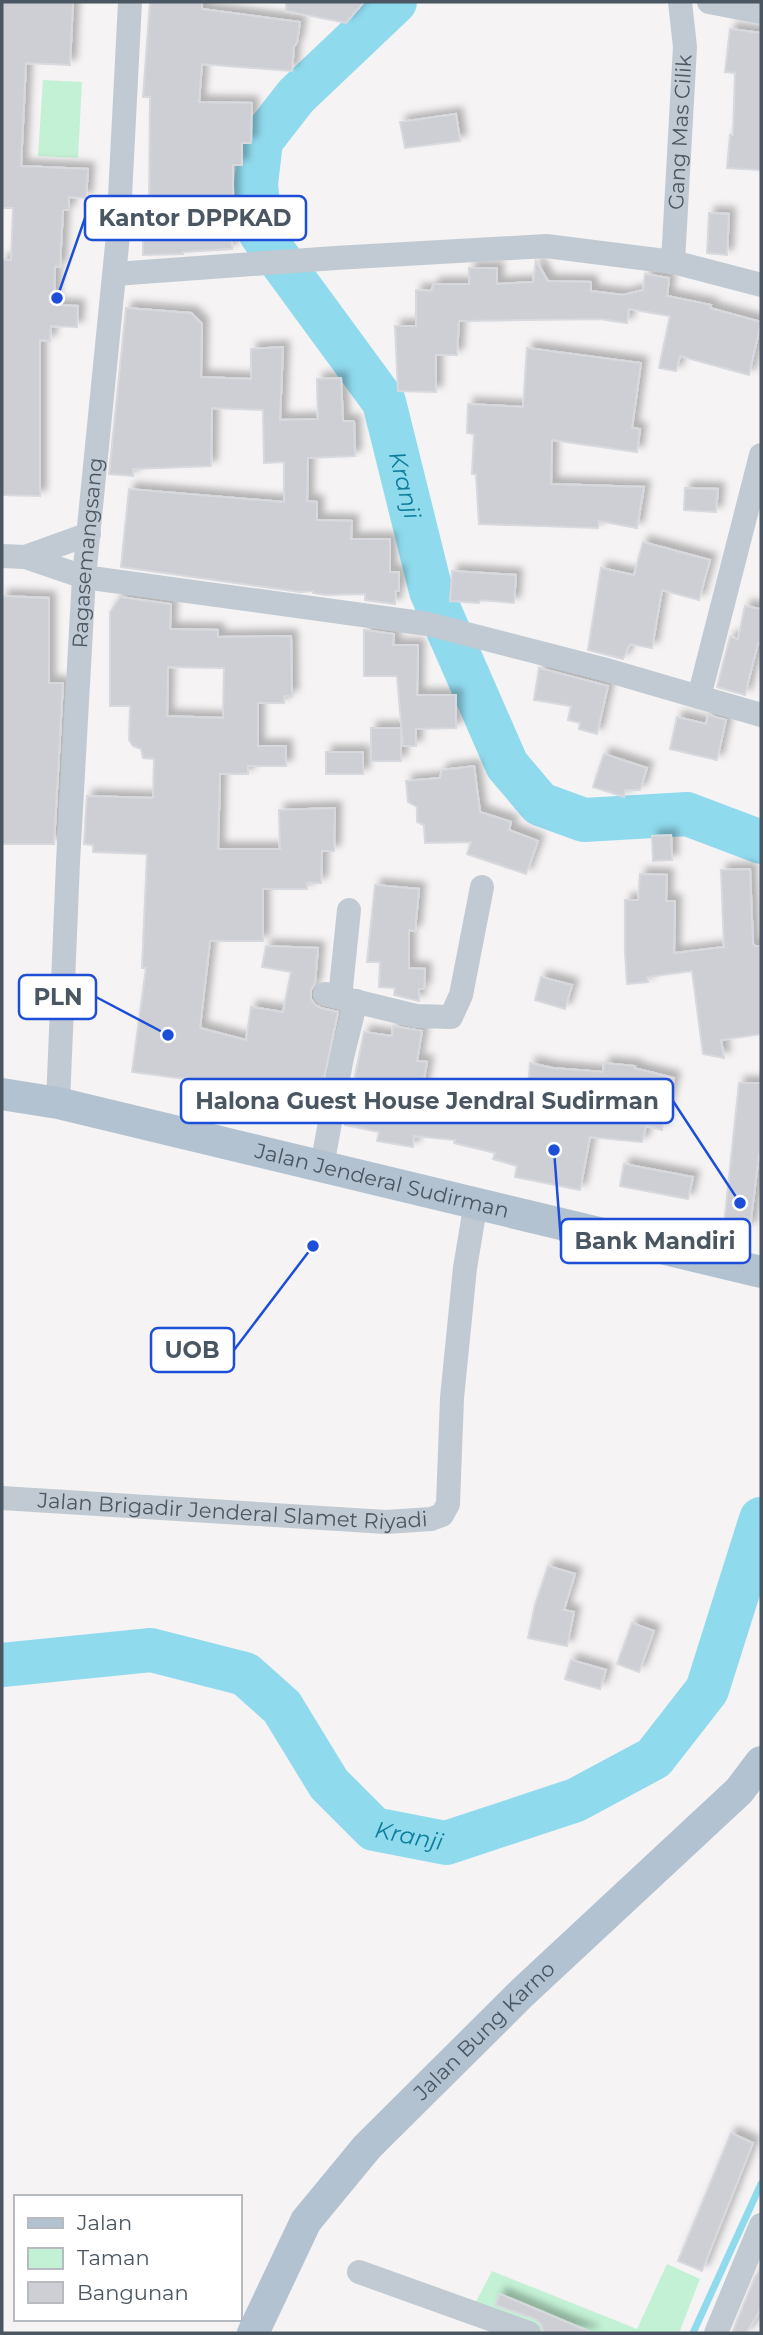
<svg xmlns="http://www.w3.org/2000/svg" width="763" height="2335" viewBox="0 0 763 2335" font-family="Montserrat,sans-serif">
<defs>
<filter id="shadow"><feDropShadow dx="6" dy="-6" stdDeviation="3.5" flood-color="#0004"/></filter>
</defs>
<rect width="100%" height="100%" fill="#f5f3f3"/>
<g fill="#c3f1d5">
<polygon points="43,80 82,82 78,158 38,156"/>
<polygon points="667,2264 700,2279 679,2333 509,2333 468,2317 492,2271 637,2329"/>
</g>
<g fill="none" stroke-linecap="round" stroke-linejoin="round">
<polyline stroke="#90daee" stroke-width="7" points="693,2333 761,2184"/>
<g stroke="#90daee" stroke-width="44">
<path id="s1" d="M 395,2 L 296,96 L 261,141 L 256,184 L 261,234 L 384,402 L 431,591 L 507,765 L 540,804 L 584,820 L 687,814 L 761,842"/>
<path id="s2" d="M 2,1665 L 151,1650 L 245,1674 L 282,1707 L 329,1784 L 374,1829 L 446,1843 L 576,1800 L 654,1758 L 707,1690 L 761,1519"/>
</g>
</g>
<g fill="#cdcfd5" stroke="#d7d9de" stroke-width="2" fill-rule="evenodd" filter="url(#shadow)">
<polygon points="2,2 73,2 70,65 26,63 21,166 88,169 86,198 69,197 69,210 63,210 60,267 55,266 54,305 78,306 77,327 51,326 50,341 40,340 40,496 2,495 2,260 11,260 13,208 2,208"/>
<polygon points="150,2 202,2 202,9 300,22 297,42 294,47 292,71 202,64 199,102 252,103 251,143 242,143 242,165 233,165 233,207 229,207 232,249 183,252 183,254 143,255 143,213 149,213 150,97 143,97"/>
<polygon points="286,2 364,2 346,23 286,11"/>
<polygon points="730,29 761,33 761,170 727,168 730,135 733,135 735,73 725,72"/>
<polygon points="456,114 460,141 405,148 400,122"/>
<polygon points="709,213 729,214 727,255 707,253"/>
<polygon points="536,261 548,281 591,282 591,291 623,295 643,290 645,274 669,278 667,296 711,305 710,308 761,322 749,375 680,356 676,371 659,368 670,316 629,309 627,323 600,319 459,321 457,355 436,355 436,392 398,391 395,326 416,326 416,290 431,291 434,284 469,284 469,268 497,268 497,284 533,282"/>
<polygon points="126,308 191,313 202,324 201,377 251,379 251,349 283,347 280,420 318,419 317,379 341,378 343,421 354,421 355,456 308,458 307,501 317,502 317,520 352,521 351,539 390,539 390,572 399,572 399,591 396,591 395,604 365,600 365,594 325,595 313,593 313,591 300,592 121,567 129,489 284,502 284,462 264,463 263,410 212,408 211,466 133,469 133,476 109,474"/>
<polygon points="527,348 641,363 632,428 640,429 637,452 552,440 551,484 644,487 637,528 599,521 598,528 479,524 476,474 472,474 474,434 467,433 468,404 523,407"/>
<polygon points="685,488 718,489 716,512 684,510"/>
<polygon points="643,542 710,560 699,600 662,590 652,648 630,644 623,659 588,650 601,568 634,575"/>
<polygon points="452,571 516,575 514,603 480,600 479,603 450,601"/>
<polygon points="2,596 49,598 49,683 63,683 54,844 2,844"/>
<path d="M 120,597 L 171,604 L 170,629 L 218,630 L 218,637 L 291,636 L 292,696 L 284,696 L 284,703 L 258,703 L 258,746 L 286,746 L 286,766 L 248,766 L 248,774 L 220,774 L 218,849 L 280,849 L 279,810 L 335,808 L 334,851 L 322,851 L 321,883 L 307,883 L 307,889 L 263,889 L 263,941 L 210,941 L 200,1028 L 246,1040 L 251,1007 L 283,1012 L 291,972 L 262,967 L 266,946 L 318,948 L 315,983 L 311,990 L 311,999 L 315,1005 L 321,1008 L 338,1012 L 316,1116 L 252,1103 L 230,1099 L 229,1102 L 198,1093 L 201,1081 L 132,1072 L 146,968 L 142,968 L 147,854 L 93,852 L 93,845 L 84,844 L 87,796 L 153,798 L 154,759 L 143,758 L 141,749 L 133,746 L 129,740 L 130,706 L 110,706 L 110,612 ZM 168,667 L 224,668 L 223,718 L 167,716 Z"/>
<polygon points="745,606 761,609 761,644 758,643 745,695 717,687 730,637 738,639"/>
<polygon points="364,630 394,634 393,645 418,645 417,695 456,695 456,728 416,729 416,746 403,746 397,676 364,676"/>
<polygon points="539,668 608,686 597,734 579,729 580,723 568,720 571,706 534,700"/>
<polygon points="708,715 726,720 717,760 670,749 677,717 706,724"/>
<rect x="371" y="728" width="30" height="33"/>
<rect x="326" y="752" width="37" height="22"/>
<polygon points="604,754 647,768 640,790 625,790 624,797 593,787"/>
<polygon points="474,766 480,812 511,822 509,830 538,841 526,874 467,854 471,842 425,843 424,825 417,822 417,807 408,802 406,781 440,778 442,770"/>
<polygon points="671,835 672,860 653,861 652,836"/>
<polygon points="750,869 753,944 755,946 761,946 761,1034 721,1040 724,1058 703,1054 692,971 647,977 648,982 627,984 625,952 625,900 638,900 640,874 667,875 666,901 675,901 674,953 724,947 721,870"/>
<polygon points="375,885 419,889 415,931 409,930 409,968 425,969 424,989 419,989 419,1001 394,995 395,988 379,987 380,962 367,962"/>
<polygon points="541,977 572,985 565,1009 535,1000"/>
<polygon points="393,1026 422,1031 417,1061 427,1062 418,1113 460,1117 463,1100 526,1115 530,1063 553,1068 603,1072 604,1063 635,1066 634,1068 674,1078 662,1130 646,1126 642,1142 590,1137 580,1190 515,1177 517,1166 493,1159 495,1153 454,1143 455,1140 414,1136 413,1147 377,1141 379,1132 345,1125 364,1032 392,1036"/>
<polygon points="739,1083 761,1083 761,1154 759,1154 750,1228 724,1225"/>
<polygon points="624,1164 693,1177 688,1199 620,1186"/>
<polygon points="548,1566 575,1574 564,1610 574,1612 567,1646 528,1638 535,1605"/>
<polygon points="632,1623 654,1631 639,1672 617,1664"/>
<polygon points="571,1660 606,1670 600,1689 565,1679"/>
<polygon points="731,2133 753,2143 702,2271 678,2261"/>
<polygon points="761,2269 761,2309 746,2333 732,2333 755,2277"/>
<polygon points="500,2294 593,2333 544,2333 541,2324 535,2319 495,2305"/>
</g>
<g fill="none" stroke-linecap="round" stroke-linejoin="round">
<g stroke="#c1cad2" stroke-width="24">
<polyline points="709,2 761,12"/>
<path id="s3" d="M 673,262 L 685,47 L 680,2"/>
<polyline points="115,274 335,258 546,246 673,262 761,285"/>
<polyline points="2,556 25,557 84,577 428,624 603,669 699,697 761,455"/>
<polyline points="25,557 89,534"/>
<polyline points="699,697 761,715"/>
<polyline points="325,994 416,1016 451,1017 461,995 482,887"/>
<polyline points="340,997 349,910"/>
<path id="s4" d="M 58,1103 L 68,862 L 84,577 L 118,235 L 130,2"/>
<polyline points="322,1166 342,1057 356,1001"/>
<path id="s5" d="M 2,1498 L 386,1522 L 431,1519 L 442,1515 L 448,1504 L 452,1398 L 465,1268 L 476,1202"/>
<polyline points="359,2272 529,2333"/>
<polyline points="716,2333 761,2225"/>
</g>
<g stroke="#b3c2d1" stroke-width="32">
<path id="s6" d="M 2,1094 L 58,1103 L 761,1272"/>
<path id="s7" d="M 253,2333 L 306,2221 L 367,2147 L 523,1992 L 739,1791 L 761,1762"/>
</g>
</g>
<g text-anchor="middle" stroke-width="7" stroke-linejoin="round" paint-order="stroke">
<g font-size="21" fill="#4a5661" stroke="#fff">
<text dy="7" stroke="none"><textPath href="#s3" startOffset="130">Gang Mas Cilik</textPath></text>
<text dy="7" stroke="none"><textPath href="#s4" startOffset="551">Ragasemangsang</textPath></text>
<text dy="7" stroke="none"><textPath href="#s6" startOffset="390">Jalan Jenderal Sudirman</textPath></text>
<text dy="7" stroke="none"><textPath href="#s5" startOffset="231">Jalan Brigadir Jenderal Slamet Riyadi</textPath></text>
<text dy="7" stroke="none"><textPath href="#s7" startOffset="385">Jalan Bung Karno</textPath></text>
</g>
<g font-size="23" font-style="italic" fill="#0c7c9b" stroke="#fff">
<text dy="8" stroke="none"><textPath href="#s1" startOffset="581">Kranji</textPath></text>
<text dy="8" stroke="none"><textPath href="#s2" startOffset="486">Kranji</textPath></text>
</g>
</g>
<path fill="none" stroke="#1d4ed8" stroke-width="2.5" d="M57 298L85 218M168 1035L96 997M740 1203L673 1101M554 1150L561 1241M313 1246L234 1350"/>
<g fill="#1d4ed8" stroke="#fff" stroke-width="2.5">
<circle cx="57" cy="298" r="7"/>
<circle cx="168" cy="1035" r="7"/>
<circle cx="740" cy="1203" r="7"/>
<circle cx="554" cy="1150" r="7"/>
<circle cx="313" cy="1246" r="7"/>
</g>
<g fill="#fff" stroke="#1d4ed8" stroke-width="2.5">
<rect x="85" y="196" width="221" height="44" rx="7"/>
<rect x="19" y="975" width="77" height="44" rx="7"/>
<rect x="181" y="1079" width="492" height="44" rx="7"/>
<rect x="561" y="1219" width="189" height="44" rx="7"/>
<rect x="151" y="1328" width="83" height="44" rx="7"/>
</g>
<g font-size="23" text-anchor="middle" font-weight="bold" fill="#4a5661">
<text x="195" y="226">Kantor DPPKAD</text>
<text x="58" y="1005">PLN</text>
<text x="427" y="1109">Halona Guest House Jendral Sudirman</text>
<text x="655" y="1249">Bank Mandiri</text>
<text x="192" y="1358">UOB</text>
</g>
<rect width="763" height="2335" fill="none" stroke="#4a5661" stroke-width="7"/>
<rect x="14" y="2195" width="228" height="126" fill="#ffffff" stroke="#b7bbc0" stroke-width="2"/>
<rect x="28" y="2218" width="35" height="10" fill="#b3c2d1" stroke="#b7bbc0" stroke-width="2"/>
<text x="77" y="2230" font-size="21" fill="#4a5661">Jalan</text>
<rect x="28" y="2248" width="35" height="21" fill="#c3f1d5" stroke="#b7bbc0" stroke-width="2"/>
<text x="77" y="2265" font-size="21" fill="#4a5661">Taman</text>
<rect x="28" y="2282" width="35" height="21" fill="#cdcfd5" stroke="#b7bbc0" stroke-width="2"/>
<text x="77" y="2300" font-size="21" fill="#4a5661">Bangunan</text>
</svg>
